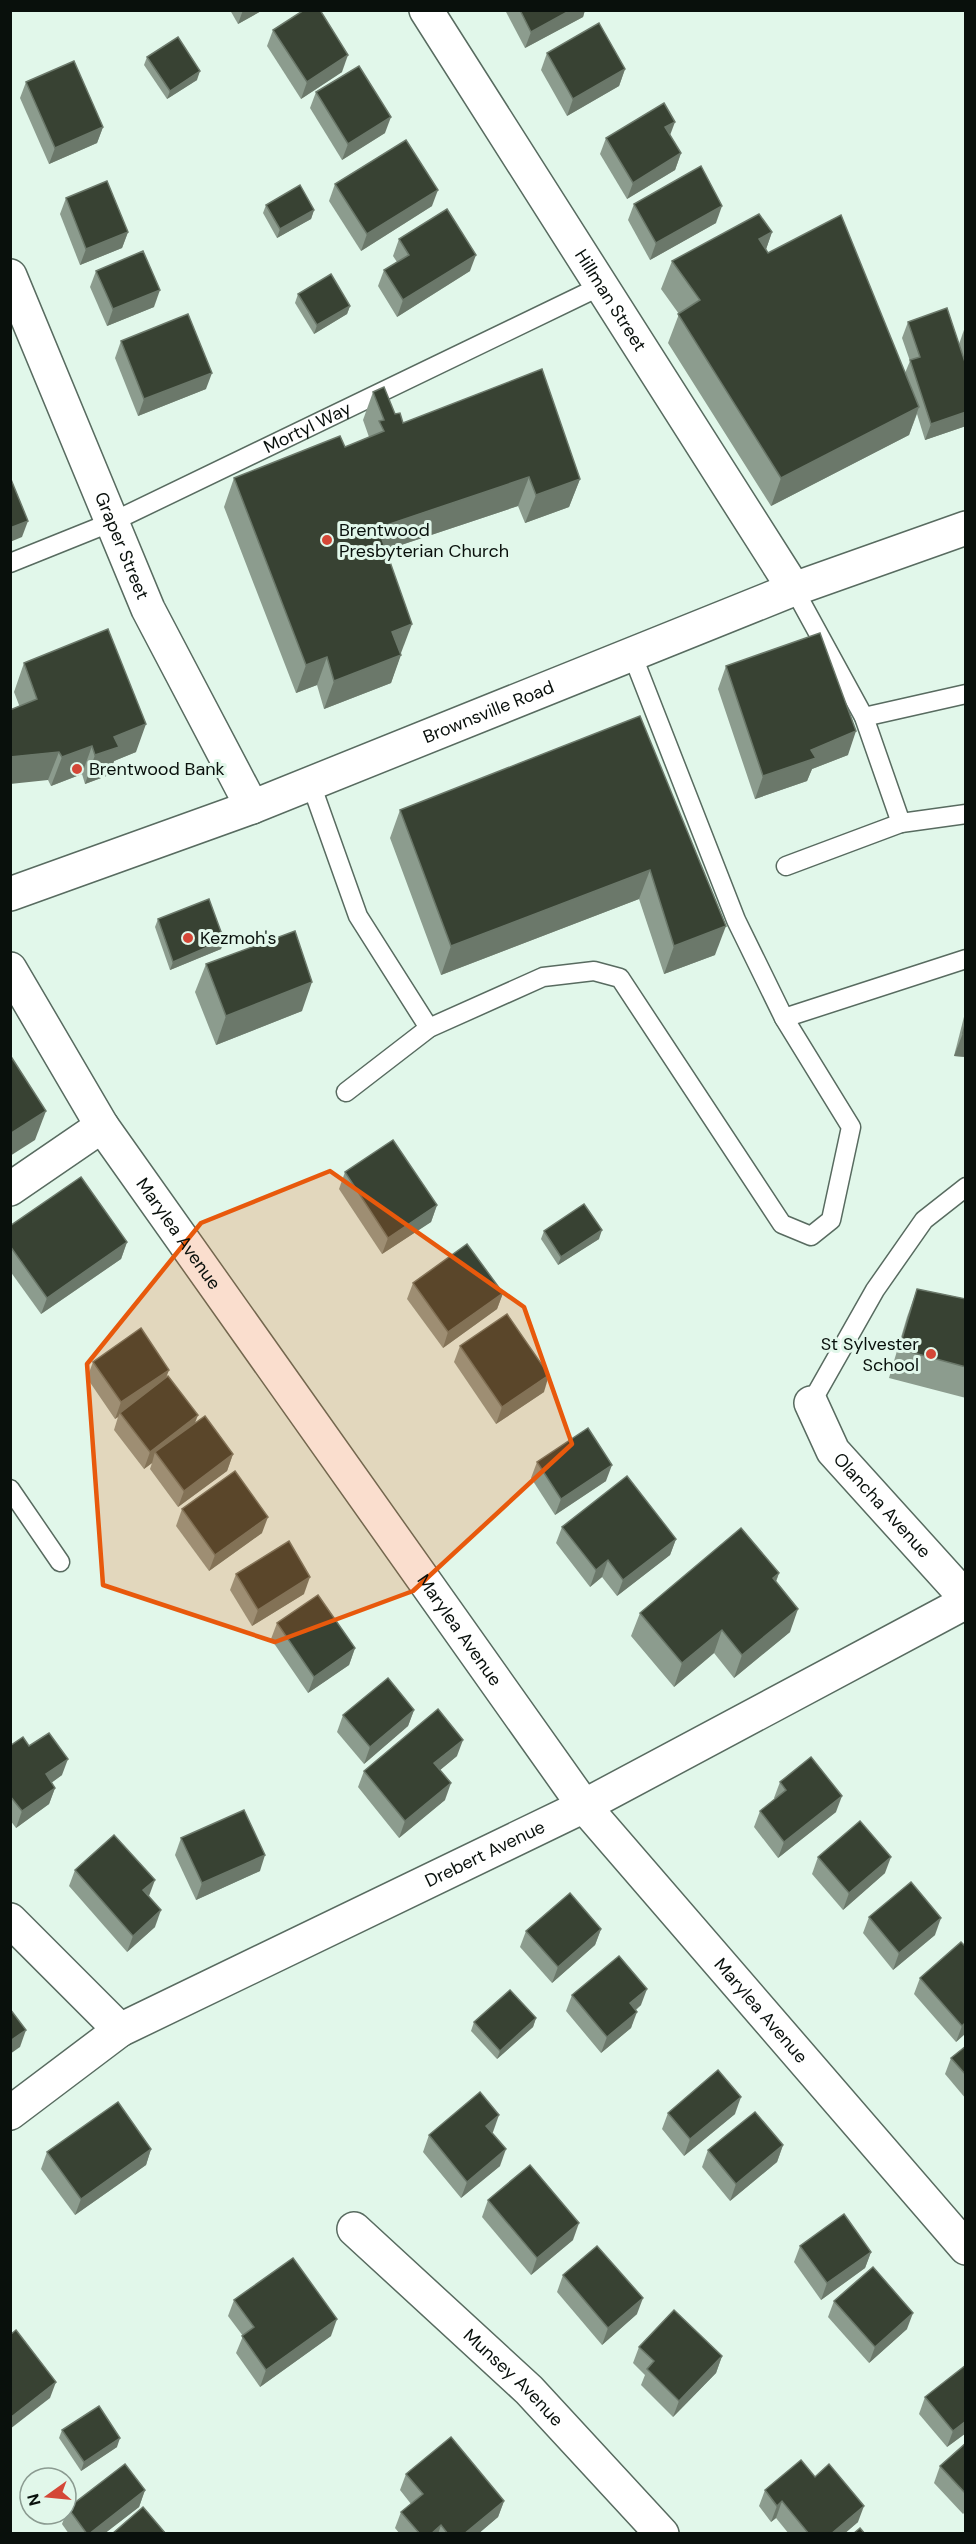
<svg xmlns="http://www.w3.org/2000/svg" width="976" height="2544" viewBox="0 0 976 2544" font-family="'DM Sans',sans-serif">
<rect width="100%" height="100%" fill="#e1f7ea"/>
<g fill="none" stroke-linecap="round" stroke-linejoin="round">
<g stroke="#586b60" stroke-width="21">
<g id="lane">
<path id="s1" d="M 10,563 L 112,522 L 601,286"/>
<polyline points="794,589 864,717 901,823"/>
<polyline points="632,654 736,920 784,1018 966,959"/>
<polyline points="864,717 966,694"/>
<polyline points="311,784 358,916 429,1028"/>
<polyline points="786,866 901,823 966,814"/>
<polyline points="346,1092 429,1028 543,977 594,971 620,978 782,1224 811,1236 831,1220 851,1127 784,1018"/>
<polyline points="811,1403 875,1290 924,1220 966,1187"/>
<polyline points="10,1489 60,1562"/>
</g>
</g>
<g stroke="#586b60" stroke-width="36">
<g id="street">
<path id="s2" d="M 426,10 L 794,589"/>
<path id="s3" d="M 10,276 L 148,609 L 252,807"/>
<path id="s4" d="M 10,969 L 102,1126 L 584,1806 L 966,2248"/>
<polyline points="10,1189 102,1126"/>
<path id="s5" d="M 811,1403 L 833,1451 L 966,1598"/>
<polyline points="10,1920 120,2030"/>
<path id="s6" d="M 10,2113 L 120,2030 L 584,1806 L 966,1602"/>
<path id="s7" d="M 354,2229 L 529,2390 L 662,2534"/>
</g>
</g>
<g stroke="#586b60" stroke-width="36">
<g id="secondary">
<path id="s8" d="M 10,894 L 252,807 L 794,589 L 966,528"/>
</g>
</g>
<use href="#lane" stroke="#fff" stroke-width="18"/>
<use href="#street" stroke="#fff" stroke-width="33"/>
<use href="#secondary" stroke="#fff" stroke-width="33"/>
</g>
<g fill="#8c9c8e">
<polygon points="230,10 263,10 238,24"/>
<polygon points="505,10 585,10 583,17 525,48"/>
<polygon points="273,30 342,72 301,99 267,46"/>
<polygon points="547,53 625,69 619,86 567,116 541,70"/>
<polygon points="147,57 197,80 167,99 144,65"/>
<polygon points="26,82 103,127 97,143 49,164 20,98"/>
<polygon points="316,92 385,133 342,160 310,108"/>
<polygon points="670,135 681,153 675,170 627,199 600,154 606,138"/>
<polygon points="335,184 432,206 361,251 329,201"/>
<polygon points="66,198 128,232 122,248 80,265 60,214"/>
<polygon points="634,204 716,223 650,260 628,220"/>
<polygon points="266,205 314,210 311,219 277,238 263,213"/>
<polygon points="772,232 766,249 768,253 905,373 910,361 902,338 908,322 966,365 966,426 925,440 917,414 909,435 771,506 668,343 679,314 661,289 672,261"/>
<polygon points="399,239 470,271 397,317 378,286 384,270 397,262 393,256"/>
<polygon points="96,271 154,307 107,326 90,287"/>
<polygon points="298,294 350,306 347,314 314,334 295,303"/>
<polygon points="965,327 966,327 966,364 959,344"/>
<polygon points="121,341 206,389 138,416 115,358"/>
<polygon points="373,392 395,414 403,423 580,479 569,507 525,523 518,506 386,550 401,653 391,683 324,709 317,685 296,693 224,507 234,478 345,447 369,437 363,420"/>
<polygon points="24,663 136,752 114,761 109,775 85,784 82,774 51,786 48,780 14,692"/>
<polygon points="726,666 848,755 812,769 807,781 755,799 718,689"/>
<polygon points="640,716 715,955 664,974 639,899 441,975 390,838 400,810"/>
<polygon points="158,919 224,940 221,949 170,970 155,927"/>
<polygon points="206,964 302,1011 216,1045 195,992"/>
<polygon points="966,1009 966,1057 954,1056"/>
<polygon points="345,1172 437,1205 431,1222 382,1254 339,1189"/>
<polygon points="10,1226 127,1242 121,1259 41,1314 10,1271"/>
<polygon points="544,1231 599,1239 558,1265 541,1239"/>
<polygon points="413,1283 503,1293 497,1309 443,1348 407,1299"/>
<polygon points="917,1289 966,1299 966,1398 889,1378 907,1317"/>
<polygon points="460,1346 544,1392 496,1424 454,1362"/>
<polygon points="93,1362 166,1378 194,1424 233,1454 227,1471 178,1507 150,1469 152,1463 144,1469 114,1430 118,1417 115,1419 87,1378"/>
<polygon points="537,1462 606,1481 555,1515 531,1478"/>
<polygon points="182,1509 262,1533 209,1571 176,1526"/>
<polygon points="562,1527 676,1539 670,1555 617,1596 602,1577 590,1587 556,1543"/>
<polygon points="779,1573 776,1582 790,1632 734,1678 714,1653 674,1687 631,1636 640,1613"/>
<polygon points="236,1574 304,1594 252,1626 230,1590"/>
<polygon points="277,1623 355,1648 349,1665 308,1693 271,1639"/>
<polygon points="414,1710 408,1726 364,1764 337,1732 343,1715"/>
<polygon points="10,1746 29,1746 62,1775 51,1783 55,1788 49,1804 16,1828 10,1820"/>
<polygon points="457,1756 440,1770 445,1800 399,1838 358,1787 364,1771"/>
<polygon points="780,1782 836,1812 778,1858 754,1827 760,1811 775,1799 774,1798"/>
<polygon points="181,1838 260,1871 196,1900 175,1855"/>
<polygon points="818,1857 885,1873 843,1910 812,1874"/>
<polygon points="75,1870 149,1896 155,1927 127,1952 69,1886"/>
<polygon points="869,1917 935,1935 893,1970 863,1933"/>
<polygon points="601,1929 595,1945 552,1983 520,1947 526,1931"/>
<polygon points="966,1947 966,2033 956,2042 914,1994 920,1978"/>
<polygon points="572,1995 641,2005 636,2010 631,2028 601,2053 566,2011"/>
<polygon points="536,2018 533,2027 497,2059 471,2031 474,2022"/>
<polygon points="966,2046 966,2099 945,2074 951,2058"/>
<polygon points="668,2113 735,2114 684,2156 662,2129"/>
<polygon points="493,2132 492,2133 500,2166 461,2198 423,2152 429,2135"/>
<polygon points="783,2145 777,2162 730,2201 702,2167 708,2150"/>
<polygon points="151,2149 146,2165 75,2215 41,2169 47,2152"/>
<polygon points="488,2200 573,2240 531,2275 482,2217"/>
<polygon points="800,2246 871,2252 865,2268 821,2300 794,2262"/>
<polygon points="563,2275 637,2314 602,2345 557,2292"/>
<polygon points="234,2300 331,2336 260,2387 236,2353 243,2336 228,2316"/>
<polygon points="834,2301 907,2329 869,2363 828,2317"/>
<polygon points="639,2347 722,2356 716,2373 673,2417 641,2385 645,2375 633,2363"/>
<polygon points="966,2365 966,2433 947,2447 919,2414 925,2397"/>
<polygon points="62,2430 117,2447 81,2471 59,2438"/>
<polygon points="966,2443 966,2511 963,2514 934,2483 940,2466"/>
<polygon points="406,2474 504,2501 498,2517 478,2534 400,2534 395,2528 401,2512 411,2504 400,2490"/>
<polygon points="815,2477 858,2522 844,2534 789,2534 776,2518 771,2522 759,2506 765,2490"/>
<polygon points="145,2490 139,2507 104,2534 69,2534 62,2524 68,2508"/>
</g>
<g fill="#6b786a">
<polygon points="243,10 263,10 238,24"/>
<polygon points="571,10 585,10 583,17 525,48 531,32"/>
<polygon points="348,55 342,72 301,99 307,82"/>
<polygon points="625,69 619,86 567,116 573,99"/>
<polygon points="200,71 197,80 167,99 170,91"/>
<polygon points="391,117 385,133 342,160 348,144"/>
<polygon points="675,122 669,138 665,127"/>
<polygon points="103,127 97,143 49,164 55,148"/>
<polygon points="681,153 675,170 627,199 633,183"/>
<polygon points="438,190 432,206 361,251 367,234"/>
<polygon points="722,206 716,223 650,260 656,243"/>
<polygon points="314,210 311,219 277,238 280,229"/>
<polygon points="128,232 122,248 80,265 86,249"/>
<polygon points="772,232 762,261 759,239"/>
<polygon points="476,255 470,271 397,317 403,300"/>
<polygon points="160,290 154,307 107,326 113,309"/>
<polygon points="350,306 347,314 314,334 317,325"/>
<polygon points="212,373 206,389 138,416 144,399"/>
<polygon points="919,407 909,435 771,506 781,478"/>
<polygon points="966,412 966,426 925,440 931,424"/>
<polygon points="529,477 518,506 368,556 378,528"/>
<polygon points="580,479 569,507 525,523 536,495"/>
<polygon points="28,521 22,537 10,542 10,528"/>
<polygon points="412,624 401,653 382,660 392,632"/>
<polygon points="401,655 391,683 324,709 334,681"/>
<polygon points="327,657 317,685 296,693 306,665"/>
<polygon points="146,724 136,752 114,761 109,775 85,784 95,755 114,737"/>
<polygon points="856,731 848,755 812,769 807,781 755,799 763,776 811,750"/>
<polygon points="92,746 82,774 51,786 62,757"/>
<polygon points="59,752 48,780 10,784 10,757"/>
<polygon points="650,870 639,899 441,975 451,946"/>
<polygon points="726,926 715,955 664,974 674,946"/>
<polygon points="224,940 221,949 170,970 173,962"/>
<polygon points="312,982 302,1011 216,1045 226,1016"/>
<polygon points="963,1033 966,1033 966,1057 954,1056"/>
<polygon points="46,1111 35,1140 10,1156 10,1134"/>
<polygon points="437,1205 431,1222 382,1254 388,1238"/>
<polygon points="602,1230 599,1239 558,1265 561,1257"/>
<polygon points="127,1242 121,1259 41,1314 47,1298"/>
<polygon points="503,1293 497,1309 443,1348 448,1332"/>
<polygon points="169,1370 163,1386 120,1413 118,1417 115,1419 121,1402"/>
<polygon points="549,1375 544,1392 496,1424 502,1407"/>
<polygon points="198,1415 192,1431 155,1452 152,1463 144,1469 150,1452"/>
<polygon points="233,1454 227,1471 178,1507 184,1491"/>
<polygon points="612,1465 606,1481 555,1515 561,1499"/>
<polygon points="268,1517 262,1533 209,1571 215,1555"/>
<polygon points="676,1539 670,1555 617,1596 623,1580"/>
<polygon points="608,1560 602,1577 590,1587 596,1570"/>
<polygon points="779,1573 770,1596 773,1578"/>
<polygon points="310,1577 304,1594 252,1626 258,1610"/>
<polygon points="798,1609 790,1632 734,1678 742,1655"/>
<polygon points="722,1630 714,1653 674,1687 682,1663"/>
<polygon points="355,1648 349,1665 308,1693 314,1677"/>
<polygon points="414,1710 408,1726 364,1764 370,1747"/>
<polygon points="463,1740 457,1756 428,1780 434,1763"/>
<polygon points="68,1759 62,1775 40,1791 46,1774"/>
<polygon points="451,1783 445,1800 399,1838 405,1821"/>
<polygon points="55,1788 49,1804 16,1828 22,1811"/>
<polygon points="842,1796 836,1812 778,1858 784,1842"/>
<polygon points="265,1855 260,1871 196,1900 202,1883"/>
<polygon points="891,1857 885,1873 843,1910 849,1893"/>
<polygon points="155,1880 149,1896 143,1890"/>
<polygon points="161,1910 155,1927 127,1952 133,1936"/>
<polygon points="941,1918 935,1935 893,1970 899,1953"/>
<polygon points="601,1929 595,1945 552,1983 558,1967"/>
<polygon points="647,1989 641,2005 624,2019 630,2003"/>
<polygon points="637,2012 631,2028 601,2053 607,2037"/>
<polygon points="536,2018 533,2027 497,2059 500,2051"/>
<polygon points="966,2022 966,2033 956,2042 962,2026"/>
<polygon points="26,2030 20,2047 10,2054 10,2041"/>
<polygon points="741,2097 735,2114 684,2156 690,2139"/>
<polygon points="499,2115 493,2132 480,2142 486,2126"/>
<polygon points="783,2145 777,2162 730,2201 736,2184"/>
<polygon points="151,2149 146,2165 75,2215 81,2199"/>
<polygon points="506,2149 500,2166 461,2198 467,2182"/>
<polygon points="579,2223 573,2240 531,2275 537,2258"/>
<polygon points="871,2252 865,2268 821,2300 827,2283"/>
<polygon points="643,2298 637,2314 602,2345 608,2328"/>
<polygon points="913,2313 907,2329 869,2363 875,2347"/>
<polygon points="337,2319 331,2336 260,2387 266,2370"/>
<polygon points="722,2356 716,2373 673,2417 679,2401"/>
<polygon points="56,2382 50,2398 10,2429 10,2418"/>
<polygon points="966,2421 966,2433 947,2447 953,2431"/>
<polygon points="120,2438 117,2447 81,2471 84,2462"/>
<polygon points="145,2490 139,2507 104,2534 89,2534"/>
<polygon points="504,2501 498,2517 478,2534 464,2534"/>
<polygon points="782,2501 776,2518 771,2522 777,2506"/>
<polygon points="864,2506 858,2522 844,2534 831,2534"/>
<polygon points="441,2525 438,2534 431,2534"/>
</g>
<g fill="#384233" stroke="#6b786a" stroke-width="1.5">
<polygon points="304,10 320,10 348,55 307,82 273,30"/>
<polygon points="520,10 571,10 531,32"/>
<polygon points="599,23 625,69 573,99 547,53"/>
<polygon points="178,37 200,71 170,91 147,57"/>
<polygon points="74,61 103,127 55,148 26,82"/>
<polygon points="359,66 391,117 348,144 316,92"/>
<polygon points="664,103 675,122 665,127 681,153 633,183 606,138"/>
<polygon points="406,140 438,190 367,234 335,184"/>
<polygon points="701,166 722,206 656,243 634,204"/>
<polygon points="107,181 128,232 86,249 66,198"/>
<polygon points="300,185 314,210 280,229 266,205"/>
<polygon points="447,209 476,255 403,300 384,270 409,255 399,239"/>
<polygon points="759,214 772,232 759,239 768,253 841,215 919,407 781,478 678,314 700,300 672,261"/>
<polygon points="143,251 160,290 113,309 96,271"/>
<polygon points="331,274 350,306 317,325 298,294"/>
<polygon points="947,308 966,365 966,412 931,424 910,360 920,357 908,322"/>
<polygon points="188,314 212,373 144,399 121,341"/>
<polygon points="542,369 580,479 536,495 529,477 378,528 412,624 392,632 401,655 334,681 327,657 306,665 234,478 340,436 345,447 384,431 379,421 384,420 373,392 384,387 395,414 400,413 403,423"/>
<polygon points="10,477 28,521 10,528"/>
<polygon points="108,629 146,724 114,737 119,747 95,755 92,746 62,757 59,752 10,757 10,710 37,699 24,663"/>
<polygon points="820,633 856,731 811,750 816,758 763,776 726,666"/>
<polygon points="640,716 726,926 674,946 650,870 451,946 400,810"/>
<polygon points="209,899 224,940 173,962 158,919"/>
<polygon points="295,931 312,982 226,1016 206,964"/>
<polygon points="966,1021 966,1033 963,1033"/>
<polygon points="10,1055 46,1111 10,1134"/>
<polygon points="393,1140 437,1205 388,1238 345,1172"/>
<polygon points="81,1177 127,1242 47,1298 10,1246 10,1226"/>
<polygon points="584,1204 602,1230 561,1257 544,1231"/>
<polygon points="467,1244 503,1293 448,1332 413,1283"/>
<polygon points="917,1289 966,1299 966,1367 899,1349"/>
<polygon points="507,1314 549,1375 502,1407 460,1346"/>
<polygon points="141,1328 169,1370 121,1402 93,1362"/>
<polygon points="168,1376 198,1415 150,1452 120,1413"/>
<polygon points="205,1416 233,1454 184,1491 155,1452"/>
<polygon points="588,1428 612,1465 561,1499 537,1462"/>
<polygon points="235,1471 268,1517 215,1555 182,1509"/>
<polygon points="627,1476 676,1539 623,1580 608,1560 596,1570 562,1527"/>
<polygon points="741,1528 779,1573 773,1578 798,1609 742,1655 722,1630 682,1663 640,1613"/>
<polygon points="289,1541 310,1577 258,1610 236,1574"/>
<polygon points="318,1595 355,1648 314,1677 277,1623"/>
<polygon points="388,1678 414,1710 370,1747 343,1715"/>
<polygon points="438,1709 463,1740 434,1763 451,1783 405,1821 364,1771"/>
<polygon points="49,1733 68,1759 46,1774 55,1788 22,1811 10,1796 10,1746 23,1737 29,1746"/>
<polygon points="811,1757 842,1796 784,1842 760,1811 786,1790 780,1782"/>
<polygon points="244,1810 265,1855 202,1883 181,1838"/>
<polygon points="860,1821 891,1857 849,1893 818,1857"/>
<polygon points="114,1835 155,1880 143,1890 161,1910 133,1936 75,1870"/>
<polygon points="911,1882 941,1918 899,1953 869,1917"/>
<polygon points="570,1893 601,1929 558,1967 526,1931"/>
<polygon points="961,1942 966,1947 966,2022 962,2026 920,1978"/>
<polygon points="619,1956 647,1989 630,2003 637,2012 607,2037 572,1995"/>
<polygon points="510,1990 536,2018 500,2051 474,2022"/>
<polygon points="10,2009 26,2030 10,2041"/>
<polygon points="966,2046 966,2075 951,2058"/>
<polygon points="718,2070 741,2097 690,2139 668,2113"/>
<polygon points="480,2092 499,2115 486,2126 506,2149 467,2182 429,2135"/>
<polygon points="118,2102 151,2149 81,2199 47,2152"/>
<polygon points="755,2112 783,2145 736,2184 708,2150"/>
<polygon points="530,2165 579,2223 537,2258 488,2200"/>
<polygon points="844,2214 871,2252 827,2283 800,2246"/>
<polygon points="597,2246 643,2298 608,2328 563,2275"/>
<polygon points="293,2258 337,2319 266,2370 242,2336 254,2327 234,2300"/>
<polygon points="873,2267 913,2313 875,2347 834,2301"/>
<polygon points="674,2310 722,2356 679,2401 647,2369 654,2361 639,2347"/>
<polygon points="16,2330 56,2382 10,2418 10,2335"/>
<polygon points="966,2365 966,2421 953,2431 925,2397"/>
<polygon points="99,2406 120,2438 84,2462 62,2430"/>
<polygon points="451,2437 504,2501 464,2534 448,2534 441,2525 431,2534 420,2534 401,2512 423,2494 406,2474"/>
<polygon points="966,2443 966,2494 940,2466"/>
<polygon points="801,2460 815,2477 829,2464 864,2506 831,2534 809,2534 782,2501 777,2506 765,2490"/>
<polygon points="125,2464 145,2490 89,2534 87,2534 68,2508"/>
<polygon points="143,2507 166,2534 112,2534"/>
<polygon points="860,2528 865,2534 853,2534"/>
</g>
<path fill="#e8590c" fill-opacity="0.2" stroke="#e8590c" stroke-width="4.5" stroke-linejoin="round" d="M 330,1171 L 524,1307 L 572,1444 L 413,1591 L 275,1642 L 103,1585 L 87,1364 L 201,1223 Z"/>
<g fill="#d44737" stroke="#e1f7ea" stroke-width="2">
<circle cx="327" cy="540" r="6"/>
<circle cx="77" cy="769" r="6"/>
<circle cx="188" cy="938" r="6"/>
<circle cx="931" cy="1354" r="6"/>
</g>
<g text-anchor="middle" stroke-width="6" stroke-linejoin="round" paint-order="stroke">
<g font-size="18" fill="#09100c" stroke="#e1f7ea">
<text dy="6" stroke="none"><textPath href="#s2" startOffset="344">Hillman Street</textPath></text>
<text dy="6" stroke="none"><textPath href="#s1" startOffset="327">Mortyl Way</textPath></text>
<text dy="6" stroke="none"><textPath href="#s3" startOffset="292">Graper Street</textPath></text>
<text dy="6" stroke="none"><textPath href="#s8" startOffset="512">Brownsville Road</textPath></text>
<text dy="6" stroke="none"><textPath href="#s4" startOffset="314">Marylea Avenue</textPath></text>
<text dy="6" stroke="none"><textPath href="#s5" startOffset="126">Olancha Avenue</textPath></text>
<text dy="6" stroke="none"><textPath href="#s4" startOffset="800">Marylea Avenue</textPath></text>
<text dy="6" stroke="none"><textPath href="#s6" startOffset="543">Drebert Avenue</textPath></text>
<text dy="6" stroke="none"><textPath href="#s4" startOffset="1286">Marylea Avenue</textPath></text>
<text dy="6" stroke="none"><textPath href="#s7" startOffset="218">Munsey Avenue</textPath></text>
</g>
<g font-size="18" fill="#09100c" stroke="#e1f7ea" text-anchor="start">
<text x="339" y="536">Brentwood<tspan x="339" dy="21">Presbyterian Church</tspan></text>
<text x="89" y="775">Brentwood Bank</text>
<text x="200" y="944">Kezmoh's</text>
<text x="919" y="1350" text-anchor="end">St Sylvester<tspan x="919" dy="21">School</tspan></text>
</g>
</g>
<rect width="976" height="2544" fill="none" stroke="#09100c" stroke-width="24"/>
<g transform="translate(48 2496) rotate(255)"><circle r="28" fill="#e1f7ea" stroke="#8b9b91" stroke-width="1.5"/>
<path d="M0-4.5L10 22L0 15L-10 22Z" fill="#d44737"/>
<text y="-9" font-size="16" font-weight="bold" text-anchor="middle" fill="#09100c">N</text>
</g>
</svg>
